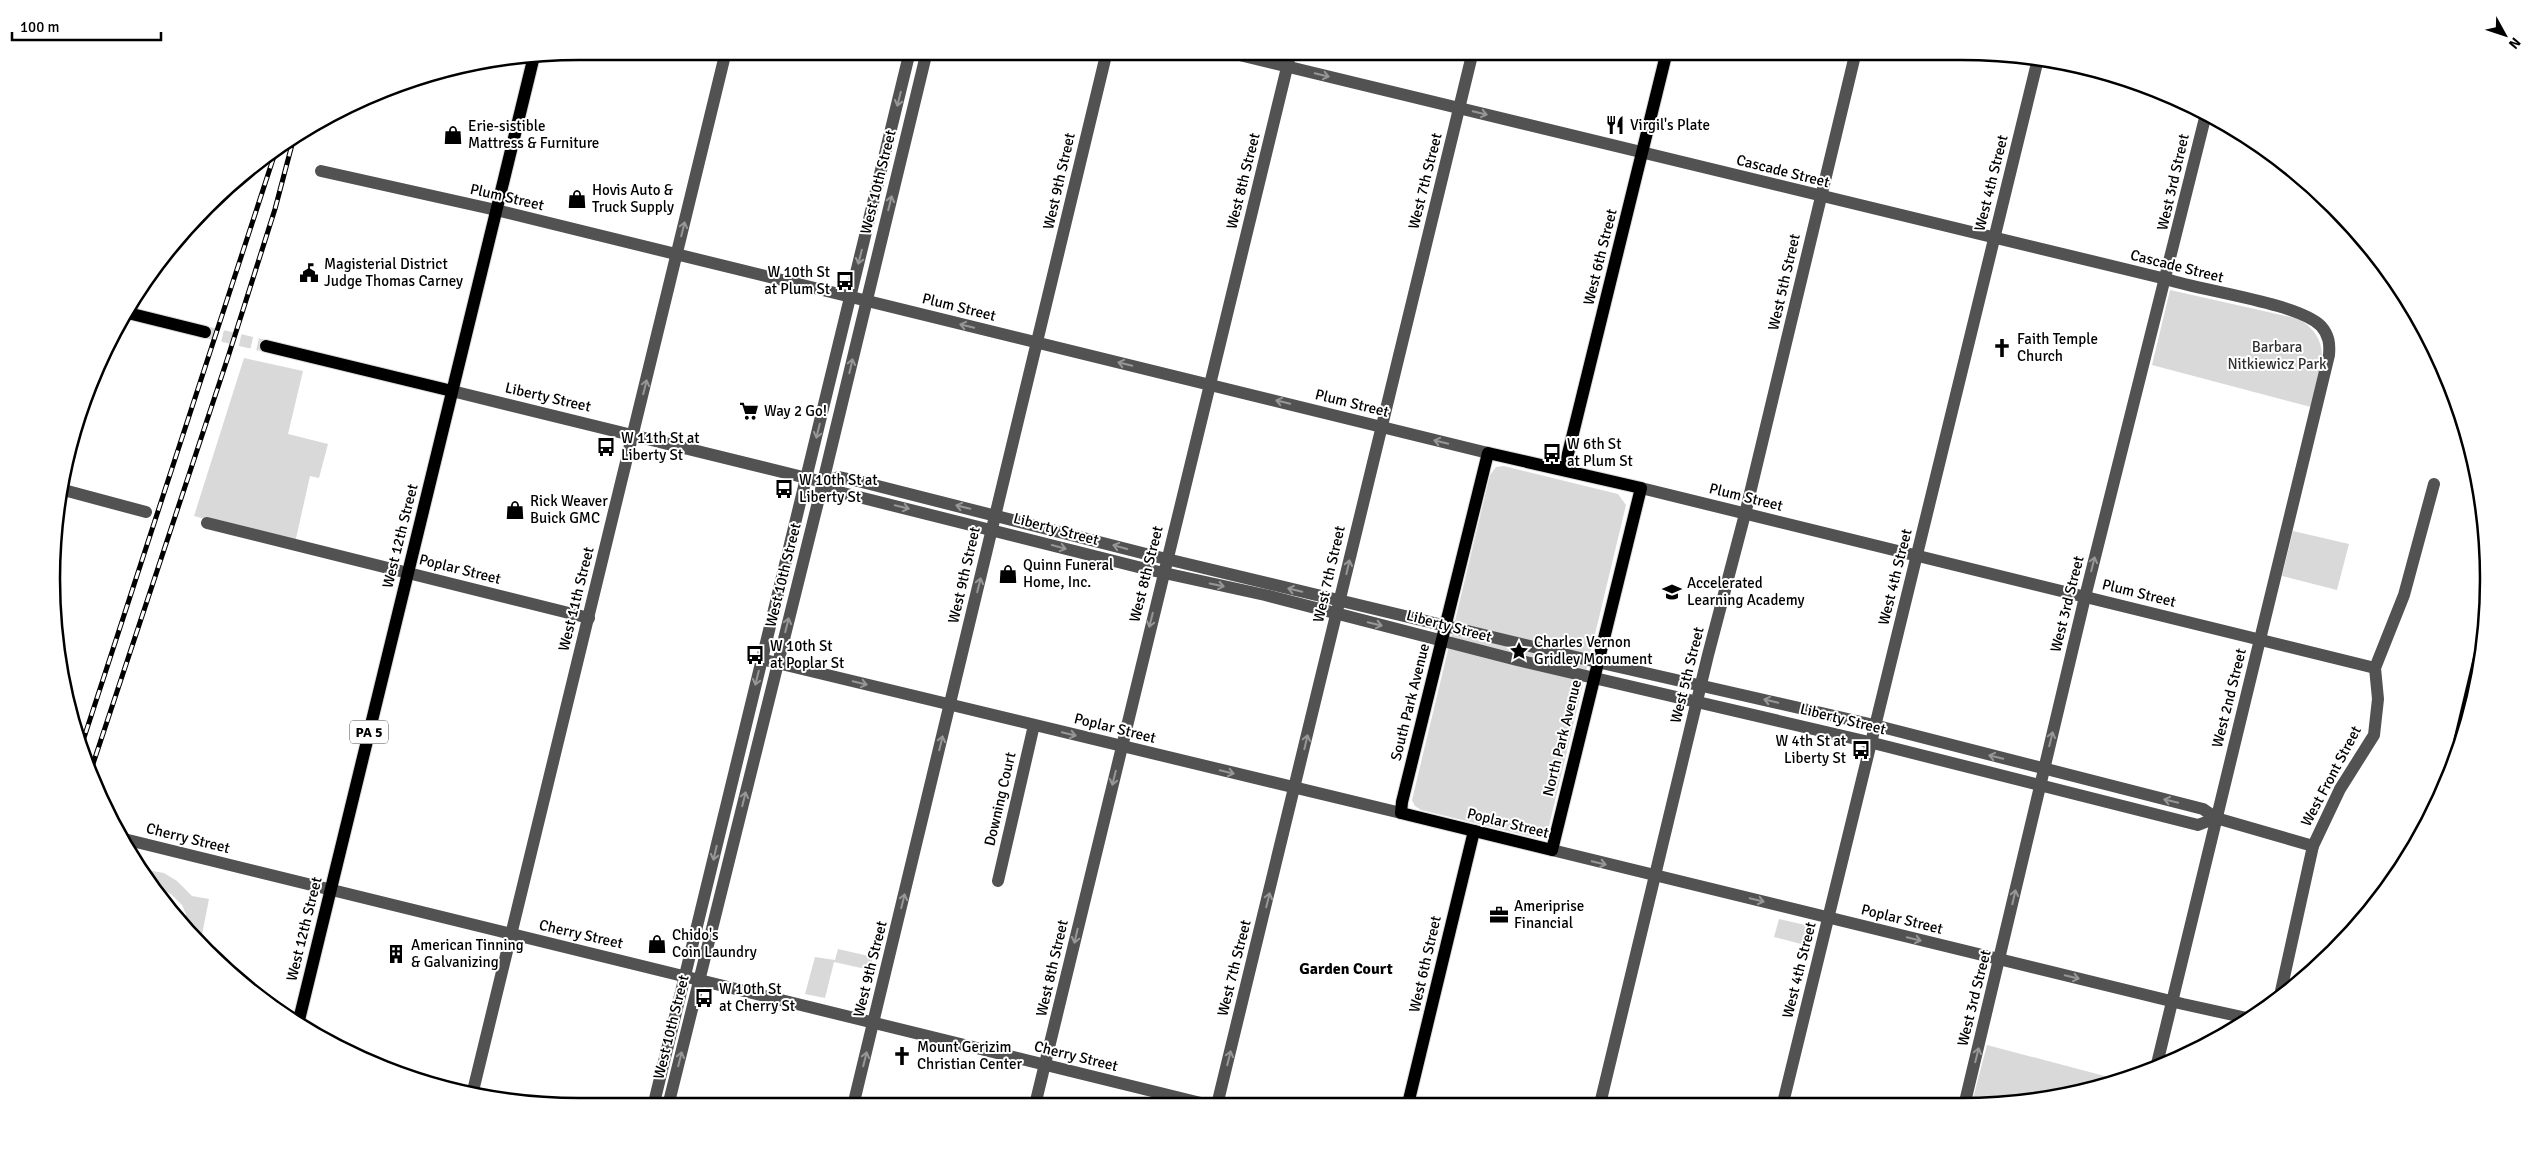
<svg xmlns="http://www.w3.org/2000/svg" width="2540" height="1158" viewBox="0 0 2540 1158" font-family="Signika,sans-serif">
<rect width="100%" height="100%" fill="#fff"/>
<g fill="#d9d9d9">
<path d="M 2170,290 L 2299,319 C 2336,342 2319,372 2311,407 L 2152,365 Z"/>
<polygon points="244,358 303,371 288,434 328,444 319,478 310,476 295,543 194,516"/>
<polygon points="1504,466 1618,494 1626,505 1548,830 1546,833 1536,838 1421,810 1415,806 1412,800 1490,475 1496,467"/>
<polygon points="2293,531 2349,544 2337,590 2282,576"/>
<polygon points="141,869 164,873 177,881 192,896 209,899 200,945 187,932 186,914 182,905 171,894 152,885"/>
<polygon points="1779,919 1814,927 1809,946 1774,937"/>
<polygon points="838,949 873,957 870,970 834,962 825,998 805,994 815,957 835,960"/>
<polygon points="1987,1045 2116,1079 2030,1102 1972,1102"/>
</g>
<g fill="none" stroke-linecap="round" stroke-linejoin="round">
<polyline stroke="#d9d9d9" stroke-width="12" stroke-dasharray="12 6" stroke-linecap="butt" points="205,332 266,346"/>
<g stroke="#dbdbdb" stroke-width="14">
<g id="major">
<polyline points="124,312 205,332"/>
<polyline points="266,346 452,391"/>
<polygon points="1488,453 1641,488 1552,850 1401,813 1402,802"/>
<polyline points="1564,470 1667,51"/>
<polyline points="298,1024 534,56"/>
<polyline points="1408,1104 1474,831"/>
</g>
</g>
<g stroke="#dbdbdb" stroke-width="16">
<polyline id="highway" points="2461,740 2482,652"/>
</g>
<g stroke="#525252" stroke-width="12">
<path d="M 1223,51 L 2166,279 C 2202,291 2298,303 2321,326 C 2329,335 2330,344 2329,355 L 2156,1068"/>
<polyline points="321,171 496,210 1488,453"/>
<polyline points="452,391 823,482 831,489 843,493 1146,569 1265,595 1517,660 1869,742 2198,825 2216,818"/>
<polyline points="823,482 839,477 862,482 1154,556 1584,659 1874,725 2203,809 2216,818 2313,846"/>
<polyline points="1641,488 2375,668"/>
<polyline points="60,489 146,512"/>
<polyline points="207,523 589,618"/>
<polyline points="769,661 1401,813"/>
<polyline points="120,838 1209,1105"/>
<polyline points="1552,850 2183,1004 2247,1018"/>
<polyline points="998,881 1034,725"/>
<polyline points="2279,1000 2313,846 2340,789 2374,735 2378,699 2375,668 2404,595 2434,484"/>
<polyline points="472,1095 726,51"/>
<polyline points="1965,1102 2085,597 2206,114"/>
<path d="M 1783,1103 C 1867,755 1954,407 2038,59"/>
<polyline points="1600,1104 1708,655 1745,514 1856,51"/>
<polyline points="1035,1105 1291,51"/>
<polyline points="1217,1105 1473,51"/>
<polyline points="668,1106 823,482 927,51"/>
<polyline points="853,1106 1107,51"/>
<polyline points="653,1107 910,51"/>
</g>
<use href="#major" stroke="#000" stroke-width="12"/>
<use href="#highway" stroke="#000" stroke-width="15"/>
<g stroke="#000" stroke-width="5">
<g id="rail">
<polyline points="80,750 276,150"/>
<polyline points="90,773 229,354 275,209 294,137"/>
</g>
</g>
<use href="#rail" stroke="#fff" stroke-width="3" stroke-dasharray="9" stroke-linecap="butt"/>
</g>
<defs><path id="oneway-shaft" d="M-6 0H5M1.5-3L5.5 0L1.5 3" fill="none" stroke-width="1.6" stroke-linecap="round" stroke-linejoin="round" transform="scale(1.25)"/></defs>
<g stroke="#979797">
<use href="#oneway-shaft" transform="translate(1322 75) rotate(14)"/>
<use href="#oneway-shaft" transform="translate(899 99) rotate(104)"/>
<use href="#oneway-shaft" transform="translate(1480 113) rotate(14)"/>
<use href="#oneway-shaft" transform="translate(890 203) rotate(-76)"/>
<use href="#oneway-shaft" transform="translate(683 229) rotate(-76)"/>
<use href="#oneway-shaft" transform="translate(860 257) rotate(104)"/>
<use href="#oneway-shaft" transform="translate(967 326) rotate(-166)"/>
<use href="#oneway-shaft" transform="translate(1125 364) rotate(-166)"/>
<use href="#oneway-shaft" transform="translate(851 366) rotate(-77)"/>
<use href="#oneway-shaft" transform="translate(645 387) rotate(-76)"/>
<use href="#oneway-shaft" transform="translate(1283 402) rotate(-166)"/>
<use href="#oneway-shaft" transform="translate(818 431) rotate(104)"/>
<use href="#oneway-shaft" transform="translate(1441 442) rotate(-166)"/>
<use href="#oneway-shaft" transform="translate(902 507) rotate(14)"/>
<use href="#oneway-shaft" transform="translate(963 507) rotate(-166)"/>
<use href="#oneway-shaft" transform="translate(1059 547) rotate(15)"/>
<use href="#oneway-shaft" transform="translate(1120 547) rotate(-165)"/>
<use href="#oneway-shaft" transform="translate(2093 564) rotate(-76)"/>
<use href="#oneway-shaft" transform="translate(1348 567) rotate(-77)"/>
<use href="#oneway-shaft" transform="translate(979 585) rotate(-76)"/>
<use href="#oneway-shaft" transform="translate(1217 585) rotate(12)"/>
<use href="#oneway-shaft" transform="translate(1295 590) rotate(-167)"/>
<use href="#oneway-shaft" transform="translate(1151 620) rotate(104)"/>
<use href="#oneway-shaft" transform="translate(1375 624) rotate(13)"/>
<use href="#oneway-shaft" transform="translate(787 625) rotate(-76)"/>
<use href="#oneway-shaft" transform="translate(757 678) rotate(104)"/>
<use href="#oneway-shaft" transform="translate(860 683) rotate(14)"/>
<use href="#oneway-shaft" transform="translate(1771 701) rotate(-167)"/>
<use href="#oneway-shaft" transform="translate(1069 734) rotate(14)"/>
<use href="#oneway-shaft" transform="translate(2051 739) rotate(-76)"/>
<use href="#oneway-shaft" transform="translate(1306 742) rotate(-77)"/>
<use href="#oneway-shaft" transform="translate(941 743) rotate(-76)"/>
<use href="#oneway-shaft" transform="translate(1996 757) rotate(-166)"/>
<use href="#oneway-shaft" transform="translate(1227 772) rotate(14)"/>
<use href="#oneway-shaft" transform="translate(1114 778) rotate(104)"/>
<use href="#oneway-shaft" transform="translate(744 799) rotate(-76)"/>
<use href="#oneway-shaft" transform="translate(2171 801) rotate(-166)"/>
<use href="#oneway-shaft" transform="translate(715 853) rotate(103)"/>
<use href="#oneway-shaft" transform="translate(1599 863) rotate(13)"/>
<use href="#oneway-shaft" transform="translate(2014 897) rotate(-77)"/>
<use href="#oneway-shaft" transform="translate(1268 900) rotate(-76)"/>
<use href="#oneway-shaft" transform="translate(1757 900) rotate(14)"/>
<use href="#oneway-shaft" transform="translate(903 901) rotate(-76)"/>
<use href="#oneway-shaft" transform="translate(1076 936) rotate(103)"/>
<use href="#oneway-shaft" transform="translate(1914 939) rotate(14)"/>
<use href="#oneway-shaft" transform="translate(2072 977) rotate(13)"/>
<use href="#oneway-shaft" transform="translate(1977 1055) rotate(-76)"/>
<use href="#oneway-shaft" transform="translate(1229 1058) rotate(-76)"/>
<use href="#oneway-shaft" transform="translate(680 1059) rotate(-76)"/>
<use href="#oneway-shaft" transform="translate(865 1059) rotate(-76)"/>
</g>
<defs>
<g id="restaurant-bare" transform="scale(1.5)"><path d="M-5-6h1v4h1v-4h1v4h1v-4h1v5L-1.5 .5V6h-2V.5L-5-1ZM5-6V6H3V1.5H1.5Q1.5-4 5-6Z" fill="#000" stroke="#fff" stroke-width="2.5" paint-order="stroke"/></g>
<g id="shop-bare" transform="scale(1.5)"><path d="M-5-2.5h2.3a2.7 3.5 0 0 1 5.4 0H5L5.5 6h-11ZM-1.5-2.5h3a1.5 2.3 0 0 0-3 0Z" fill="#000" stroke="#fff" stroke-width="2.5" paint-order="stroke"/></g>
<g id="civic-bare" transform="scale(1.5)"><path d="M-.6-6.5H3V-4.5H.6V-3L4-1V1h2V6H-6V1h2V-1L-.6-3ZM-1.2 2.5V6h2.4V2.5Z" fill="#000" stroke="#fff" stroke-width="2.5" paint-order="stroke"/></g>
<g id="bus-bare" transform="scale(1.5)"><path d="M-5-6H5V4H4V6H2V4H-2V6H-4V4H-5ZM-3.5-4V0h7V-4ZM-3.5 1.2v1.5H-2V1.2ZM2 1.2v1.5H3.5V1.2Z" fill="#000" stroke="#fff" stroke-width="2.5" paint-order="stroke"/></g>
<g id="church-bare" transform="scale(1.5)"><path d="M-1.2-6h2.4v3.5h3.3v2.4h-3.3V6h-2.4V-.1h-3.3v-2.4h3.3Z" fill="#000" stroke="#fff" stroke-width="2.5" paint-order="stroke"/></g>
<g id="supermarket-bare" transform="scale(1.5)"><path d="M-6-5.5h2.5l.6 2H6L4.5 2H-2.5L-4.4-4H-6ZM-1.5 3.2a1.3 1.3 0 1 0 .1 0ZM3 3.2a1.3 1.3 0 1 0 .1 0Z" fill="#000" stroke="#fff" stroke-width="2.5" paint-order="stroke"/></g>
<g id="school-bare" transform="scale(1.5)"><path d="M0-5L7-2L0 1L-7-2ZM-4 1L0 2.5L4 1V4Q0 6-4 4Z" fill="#000" stroke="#fff" stroke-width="2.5" paint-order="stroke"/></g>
<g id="sight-bare" transform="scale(1.5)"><path d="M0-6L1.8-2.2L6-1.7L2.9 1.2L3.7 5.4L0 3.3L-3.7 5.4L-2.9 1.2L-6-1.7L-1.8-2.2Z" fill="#000" stroke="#fff" stroke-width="2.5" paint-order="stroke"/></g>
<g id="office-bare" transform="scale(1.5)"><path d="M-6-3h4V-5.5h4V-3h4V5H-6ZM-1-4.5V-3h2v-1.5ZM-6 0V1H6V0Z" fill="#000" stroke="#fff" stroke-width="2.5" paint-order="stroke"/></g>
<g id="building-bare" transform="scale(1.5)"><path d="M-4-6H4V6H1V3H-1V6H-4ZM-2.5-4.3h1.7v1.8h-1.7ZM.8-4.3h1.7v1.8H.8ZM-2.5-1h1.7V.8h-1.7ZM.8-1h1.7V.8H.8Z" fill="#000" stroke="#fff" stroke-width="2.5" paint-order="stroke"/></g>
</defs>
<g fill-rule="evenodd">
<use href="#restaurant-bare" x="1615" y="125"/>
<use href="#shop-bare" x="453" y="135"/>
<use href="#shop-bare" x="577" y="199"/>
<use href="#civic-bare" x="309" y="273"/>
<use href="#bus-bare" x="845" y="281"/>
<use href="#church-bare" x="2002" y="348"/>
<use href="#supermarket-bare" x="749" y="411"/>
<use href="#bus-bare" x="606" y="447"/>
<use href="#bus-bare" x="1552" y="453"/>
<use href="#bus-bare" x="784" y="489"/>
<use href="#shop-bare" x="515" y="510"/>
<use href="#shop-bare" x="1008" y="574"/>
<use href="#school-bare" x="1672" y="592"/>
<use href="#sight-bare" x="1519" y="651"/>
<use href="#bus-bare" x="755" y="655"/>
<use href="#bus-bare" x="1861" y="750"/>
<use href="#office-bare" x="1499" y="915"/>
<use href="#shop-bare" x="657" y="944"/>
<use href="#building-bare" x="396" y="954"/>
<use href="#bus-bare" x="704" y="998"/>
<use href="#church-bare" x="902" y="1056"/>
</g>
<g text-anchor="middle" stroke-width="4" stroke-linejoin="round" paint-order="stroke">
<rect fill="#fff" stroke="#4c4c4c" stroke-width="1" x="350" y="720.5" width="38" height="23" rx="4"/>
<g font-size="14" font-weight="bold" fill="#000">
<text x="369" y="737">PA 5</text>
</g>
<g font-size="15" fill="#000" stroke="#fff" text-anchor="start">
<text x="1630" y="130">Virgil's Plate</text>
<text x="468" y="131">Erie-sistible<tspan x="468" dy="17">Mattress &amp; Furniture</tspan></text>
<text x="592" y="195">Hovis Auto &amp;<tspan x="592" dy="17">Truck Supply</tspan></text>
<text x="324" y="269">Magisterial District<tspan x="324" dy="17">Judge Thomas Carney</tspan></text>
<text x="830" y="277" text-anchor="end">W 10th St<tspan x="830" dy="17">at Plum St</tspan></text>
<text x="2017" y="344">Faith Temple<tspan x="2017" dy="17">Church</tspan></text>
<text x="764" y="416">Way 2 Go!</text>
<text x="621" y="443">W 11th St at<tspan x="621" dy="17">Liberty St</tspan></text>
<text x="1567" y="449">W 6th St<tspan x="1567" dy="17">at Plum St</tspan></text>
<text x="799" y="485">W 10th St at<tspan x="799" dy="17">Liberty St</tspan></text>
<text x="530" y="506">Rick Weaver<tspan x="530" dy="17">Buick GMC</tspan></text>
<text x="1023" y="570">Quinn Funeral<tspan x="1023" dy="17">Home, Inc.</tspan></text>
<text x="1687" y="588">Accelerated<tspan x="1687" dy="17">Learning Academy</tspan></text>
<text x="1534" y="647">Charles Vernon<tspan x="1534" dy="17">Gridley Monument</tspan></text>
<text x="770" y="651">W 10th St<tspan x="770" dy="17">at Poplar St</tspan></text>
<text x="1846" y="746" text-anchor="end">W 4th St at<tspan x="1846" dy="17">Liberty St</tspan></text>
<text x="1514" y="911">Ameriprise<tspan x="1514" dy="17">Financial</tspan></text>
<text x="672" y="940">Chido's<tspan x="672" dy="17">Coin Laundry</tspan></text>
<text x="411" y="950">American Tinning<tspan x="411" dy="17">&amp; Galvanizing</tspan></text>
<text x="719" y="994">W 10th St<tspan x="719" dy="17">at Cherry St</tspan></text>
<text x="917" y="1052">Mount Gerizim<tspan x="917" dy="17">Christian Center</tspan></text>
</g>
<g font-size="15" fill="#000" stroke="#fff">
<text transform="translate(1783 171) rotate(14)" y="5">Cascade Street</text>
<text transform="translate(1059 181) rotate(-77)" y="5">West 9th Street</text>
<text transform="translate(1243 181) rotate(-76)" y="5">West 8th Street</text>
<text transform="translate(1425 181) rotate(-76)" y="5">West 7th Street</text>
<text transform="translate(878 182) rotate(-76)" y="5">West 10th Street</text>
<text transform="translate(2173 182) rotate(-77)" y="5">West 3rd Street</text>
<text transform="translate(1991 183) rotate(-76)" y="5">West 4th Street</text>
<text transform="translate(507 197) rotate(13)" y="5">Plum Street</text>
<text transform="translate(1600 257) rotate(-76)" y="5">West 6th Street</text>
<text transform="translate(2177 266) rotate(14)" y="5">Cascade Street</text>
<text transform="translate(1784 282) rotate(-77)" y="5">West 5th Street</text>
<text transform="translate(959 307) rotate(14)" y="5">Plum Street</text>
<text transform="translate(548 397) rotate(13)" y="5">Liberty Street</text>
<text transform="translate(1352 403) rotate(14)" y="5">Plum Street</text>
<text transform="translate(1746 497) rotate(14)" y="5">Plum Street</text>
<text transform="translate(1056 529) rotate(15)" y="5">Liberty Street</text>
<text transform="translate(400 536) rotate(-76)" y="5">West 12th Street</text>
<text transform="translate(460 569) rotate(14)" y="5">Poplar Street</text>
<text transform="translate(1146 574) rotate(-76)" y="5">West 8th Street</text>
<text transform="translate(1329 574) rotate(-77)" y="5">West 7th Street</text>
<text transform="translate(783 575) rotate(-76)" y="5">West 10th Street</text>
<text transform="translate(964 575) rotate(-77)" y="5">West 9th Street</text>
<text transform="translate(1895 577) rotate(-76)" y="5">West 4th Street</text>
<text transform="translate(2139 593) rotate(14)" y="5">Plum Street</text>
<text transform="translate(576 599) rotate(-76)" y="5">West 11th Street</text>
<text transform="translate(2067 604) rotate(-76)" y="5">West 3rd Street</text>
<text transform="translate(1449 626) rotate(15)" y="5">Liberty Street</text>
<text transform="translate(1687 675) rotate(-76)" y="5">West 5th Street</text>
<text transform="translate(2229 698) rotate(-76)" y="5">West 2nd Street</text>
<text transform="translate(1410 702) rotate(-76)" y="5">South Park Avenue</text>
<text transform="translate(1843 719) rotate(14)" y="5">Liberty Street</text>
<text transform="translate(1115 728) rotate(14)" y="5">Poplar Street</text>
<text transform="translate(1562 738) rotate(-76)" y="5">North Park Avenue</text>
<text transform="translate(2331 776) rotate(-62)" y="5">West Front Street</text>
<text transform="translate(1000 799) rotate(-77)" y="5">Downing Court</text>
<text transform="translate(1508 823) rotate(14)" y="5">Poplar Street</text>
<text transform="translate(188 838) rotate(14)" y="5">Cherry Street</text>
<text transform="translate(1902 919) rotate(14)" y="5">Poplar Street</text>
<text transform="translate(304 929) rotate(-76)" y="5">West 12th Street</text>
<text transform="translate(581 934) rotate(13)" y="5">Cherry Street</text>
<text transform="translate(1425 964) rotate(-77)" y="5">West 6th Street</text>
<text transform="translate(1052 968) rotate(-77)" y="5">West 8th Street</text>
<text transform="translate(1234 968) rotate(-76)" y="5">West 7th Street</text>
<text transform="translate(870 969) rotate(-76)" y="5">West 9th Street</text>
<text transform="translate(1799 970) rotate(-76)" y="5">West 4th Street</text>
<text transform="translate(1974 998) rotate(-76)" y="5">West 3rd Street</text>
<text transform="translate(671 1027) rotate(-76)" y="5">West 10th Street</text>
<text transform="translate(1076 1056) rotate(14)" y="5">Cherry Street</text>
</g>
<g font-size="15" fill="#303030" stroke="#fff">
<text x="2277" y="352">Barbara<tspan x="2277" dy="17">Nitkiewicz Park</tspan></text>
</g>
<g font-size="16" font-weight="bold" fill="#000" stroke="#fff">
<text x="1346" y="974">Garden Court</text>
</g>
</g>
<path d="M0 0H2540V1158H0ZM579 60H1961A519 519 0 0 1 2480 579V579A519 519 0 0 1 1961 1098H579A519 519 0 0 1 60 579V579A519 519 0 0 1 579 60Z" fill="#fff" fill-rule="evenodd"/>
<path fill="none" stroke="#000" stroke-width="2.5" d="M579 60H1961A519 519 0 0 1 2480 579V579A519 519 0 0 1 1961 1098H579A519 519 0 0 1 60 579V579A519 519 0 0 1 579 60Z"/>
<g transform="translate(2505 35) rotate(130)" stroke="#ffffff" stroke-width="4" paint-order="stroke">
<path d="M0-4L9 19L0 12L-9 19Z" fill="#000000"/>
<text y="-8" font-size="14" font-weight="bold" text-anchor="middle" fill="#000000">N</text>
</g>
<path d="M12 32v8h149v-8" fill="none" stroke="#000000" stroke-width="2.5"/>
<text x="20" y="32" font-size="15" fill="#000000" stroke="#ffffff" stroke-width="4" paint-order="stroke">100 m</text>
</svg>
